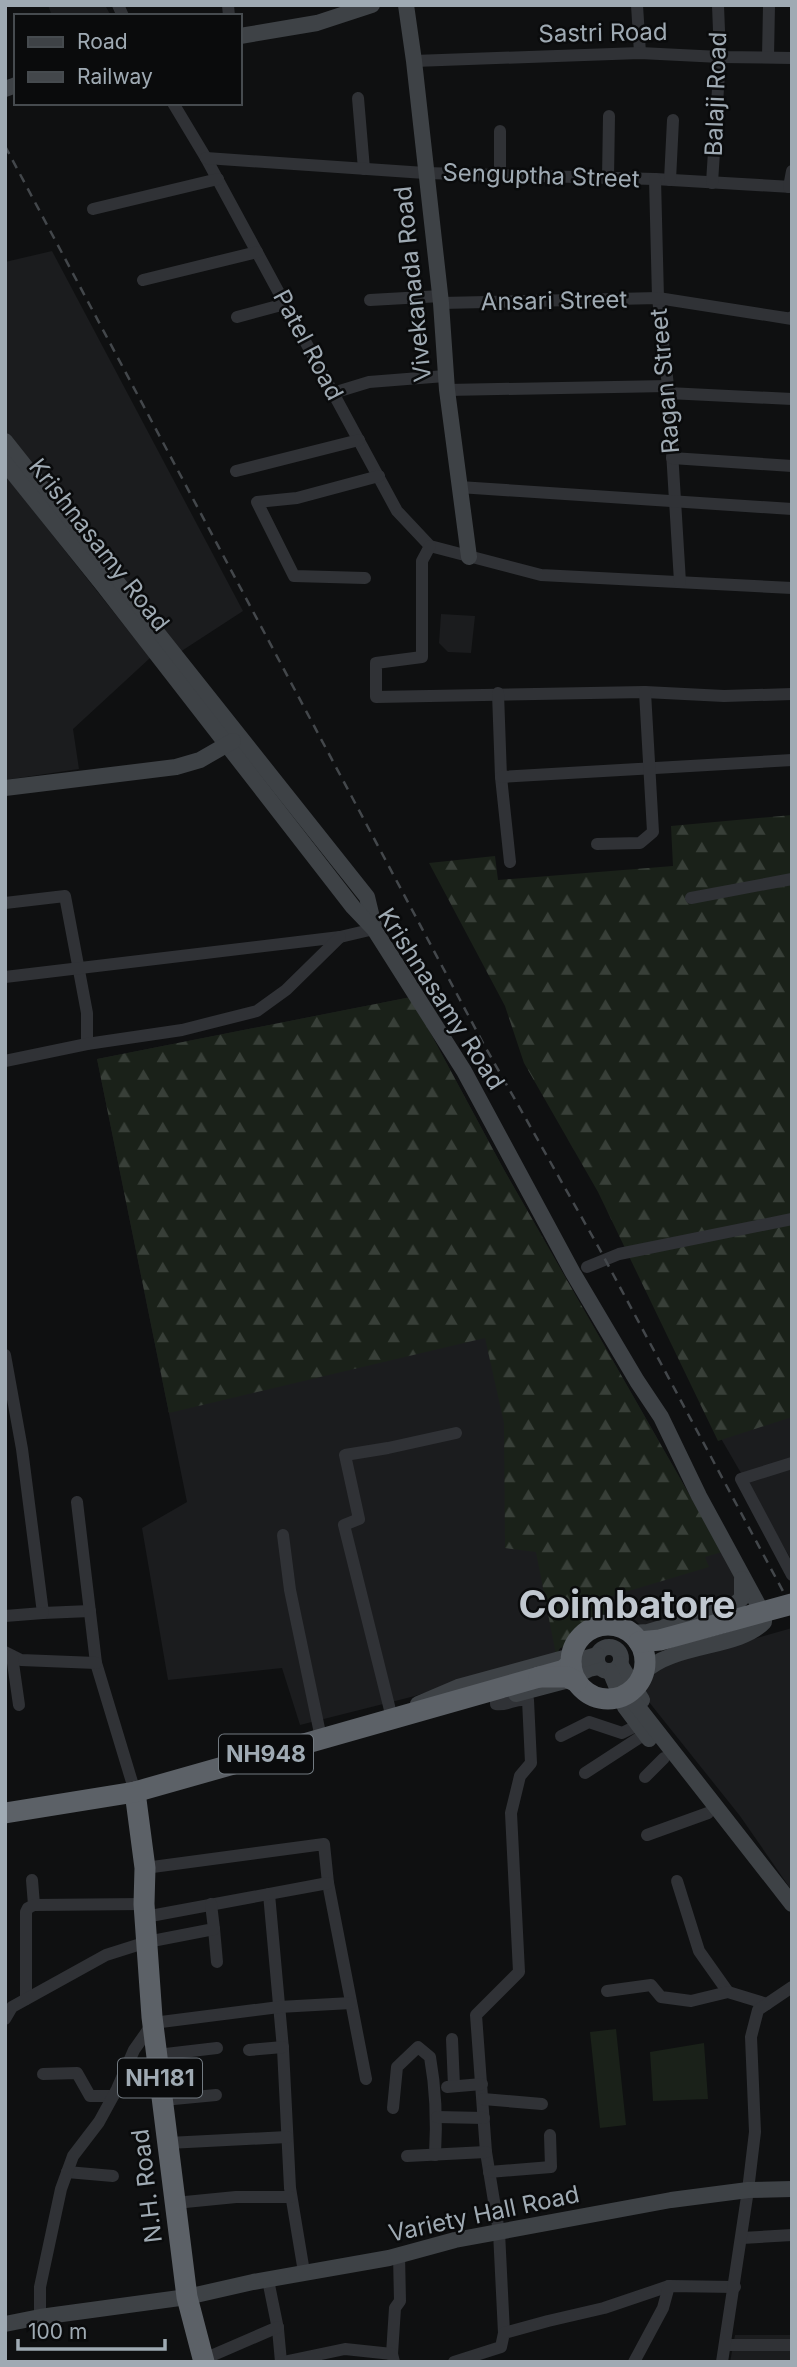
<svg xmlns="http://www.w3.org/2000/svg" width="797" height="2367" viewBox="0 0 797 2367" font-family="Inter,sans-serif">
<defs>
<pattern id="forest-firs" width="22" height="20" patternUnits="userSpaceOnUse" patternTransform="scale(1.75)"><rect width="22" height="20" fill="#1a2119"/><path d="M5 1l3.5 6h-7zM16 11l3.5 6h-7z" fill="#383f38"/></pattern>
</defs>
<rect width="100%" height="100%" fill="#0f1011"/>
<g fill="#1b1c1e">
<polygon points="48,5 105,5 111,16 52,16"/>
<polygon points="52,251 243,611 180,652 5,434 5,262"/>
<polygon points="5,475 150,658 73,729 79,769 5,780"/>
<polygon points="441,614 475,616 471,653 448,652 439,643"/>
<polygon points="411,997 503,1168 741,1585 730,1602 648,1627 640,1625 634,1619 610,1611 578,1626 565,1646 560,1648 556,1655 452,1684 415,1696 300,1725 282,1668 168,1680 142,1528 187,1502 97,1059"/>
<polygon points="792,1373 792,1561 701,1404"/>
<polygon points="792,1628 792,1891 740,1816 641,1692 654,1667"/>
<polygon points="735,2335 792,2335 792,2362 730,2362"/>
</g>
<g fill="url(#forest-firs)">
<polygon points="792,815 792,1417 718,1441 598,1192 524,1063 505,1006 429,863 495,856 498,880 673,866 671,826"/>
<polygon points="411,997 503,1168 722,1552 705,1557 709,1567 605,1598 610,1611 578,1626 565,1646 560,1648 556,1655 536,1552 505,1548 504,1423 485,1338 169,1413 97,1059"/>
</g>
<g fill="#1a2119">
<polygon points="616,2029 626,2125 600,2128 590,2032"/>
<polygon points="704,2043 708,2099 653,2101 650,2052"/>
</g>
<g fill="none" stroke-linecap="round" stroke-linejoin="round">
<g stroke="#303236" stroke-width="12">
<polyline points="118,5 123,16"/>
<polyline points="228,5 229,16"/>
<polyline points="637,5 640,53"/>
<polyline points="768,57 769,5"/>
<polyline points="414,61 640,53 720,57 792,58"/>
<polyline points="358,98 364,169"/>
<polyline points="173,103 206,158 397,511 430,546 541,575 792,588"/>
<polyline points="500,131 500,175"/>
<polyline points="206,158 425,173 655,179 792,187"/>
<polyline points="608,178 609,116"/>
<polyline points="655,179 658,298 668,386 680,582"/>
<polyline points="670,180 673,120"/>
<polyline points="712,183 720,57 718,5"/>
<polyline points="789,187 792,171"/>
<polyline points="93,209 218,179"/>
<polyline points="143,280 257,252"/>
<polyline points="370,300 441,296"/>
<polyline points="441,303 658,298 792,319 792,317"/>
<polyline points="237,317 285,304"/>
<polyline points="447,390 668,386"/>
<polyline points="333,393 369,382 445,376"/>
<polyline points="668,393 792,399"/>
<polyline points="672,458 792,466"/>
<polyline points="236,471 359,440"/>
<polyline points="459,487 792,509"/>
<polyline points="430,546 422,561 422,657 376,663 376,697 645,692 724,696 792,694"/>
<polyline points="365,578 294,576 257,502 297,498 379,476"/>
<polyline points="498,693 501,777 510,862"/>
<polyline points="501,777 792,760"/>
<polyline points="597,844 640,843 653,832 645,692"/>
<polyline points="691,898 792,879"/>
<polyline points="5,903 65,896 87,1013 87,1044"/>
<polyline points="5,977 340,937 374,929"/>
<polyline points="5,1061 87,1044 182,1030 257,1011 286,990 340,937"/>
<polyline points="587,1267 619,1254 792,1219"/>
<polyline points="5,1355 22,1449 43,1613 90,1611"/>
<polyline points="792,1463 741,1479 792,1575"/>
<polyline points="77,1502 96,1663 135,1792"/>
<polyline points="283,1535 290,1590 321,1738"/>
<polyline points="5,1616 43,1613"/>
<polyline points="5,1652 21,1660 96,1663"/>
<polyline points="12,1656 19,1705"/>
<path d="M 496,1699 L 496,1704 C 508,1706 514,1698 528,1700 L 531,1763 L 520,1776 L 511,1813 L 519,1972 L 476,2015 L 486,2152 L 499,2232 L 504,2333"/>
<polyline points="392,1718 344,1525 359,1519 345,1455 388,1448 456,1433"/>
<polyline points="561,1736 589,1722 622,1733 638,1725"/>
<polyline points="585,1773 645,1734"/>
<polyline points="645,1777 664,1758"/>
<polyline points="647,1835 708,1813"/>
<polyline points="145,1868 324,1844 328,1883 366,2079"/>
<polyline points="32,1880 34,1905"/>
<polyline points="677,1881 699,1951 728,1992"/>
<polyline points="269,1894 283,2049 290,2188 304,2272"/>
<polyline points="145,1917 328,1883"/>
<polyline points="214,1929 217,1962"/>
<polyline points="607,1991 651,1985 661,1997 691,2001 728,1992 767,2004"/>
<polyline points="26,1999 26,1912 28,1908 34,1905 144,1904"/>
<polyline points="5,2019 12,2007 106,1955 147,1942 214,1929 211,1904"/>
<polyline points="452,2039 454,2086"/>
<polyline points="249,2050 283,2047"/>
<polyline points="157,2055 217,2048"/>
<polyline points="43,2074 77,2073 90,2096 113,2096"/>
<polyline points="447,2087 482,2084"/>
<polyline points="483,2099 542,2104"/>
<polyline points="163,2100 216,2095"/>
<path d="M 393,2108 L 397,2067 L 418,2047 L 430,2057 C 436,2090 437,2121 435,2155"/>
<polyline points="437,2117 484,2118"/>
<polyline points="168,2143 287,2137"/>
<polyline points="407,2156 486,2152"/>
<polyline points="67,2172 113,2176"/>
<polyline points="489,2172 551,2167 550,2135"/>
<polyline points="175,2203 236,2197 291,2197"/>
<polyline points="742,2238 792,2235"/>
<polyline points="268,2280 278,2329 281,2362"/>
<polyline points="40,2317 40,2287 61,2189 73,2156 99,2122 117,2089 134,2050 153,2023 279,2007 351,2003"/>
<polyline points="725,2345 792,2345"/>
<polyline points="392,2354 395,2308 400,2301 399,2255"/>
<polyline points="204,2359 278,2327"/>
<polyline points="283,2362 345,2349 392,2354 394,2362"/>
<polyline points="454,2362 501,2347 504,2333 548,2321 604,2308 669,2286"/>
<polyline points="634,2362 663,2308 669,2286 735,2287"/>
<polyline points="722,2362 748,2190 755,2132 751,2037 758,2010 792,1987"/>
</g>
<g stroke="#3e4246" stroke-width="16">
<polyline points="406,5 414,61 441,303 447,390 469,557"/>
<polyline points="240,36 317,23 372,5"/>
<polyline points="5,89 16,85"/>
<polyline points="5,441 367,897 374,926"/>
<path d="M 5,463 L 103,585 L 353,907 L 374,929 L 464,1071 L 573,1273 L 637,1381 L 661,1417 L 699,1496 L 755,1599 L 764,1616 L 764,1622 C 739,1649 672,1643 643,1673"/>
<polyline points="5,788 176,767 200,760 233,741"/>
<polyline points="631,1633 648,1632 732,1607 742,1598 742,1579"/>
<circle cx="609" cy="1659" r="12"/>
<polyline points="620,1664 642,1700"/>
<polyline points="610,1671 625,1707 649,1739"/>
<polyline points="627,1693 792,1904"/>
<polyline points="516,1694 565,1681 589,1669 599,1667"/>
<polyline points="418,1704 458,1687 564,1658 583,1659 597,1655"/>
<polyline points="5,2324 40,2317 187,2297 253,2282 389,2258 455,2240 671,2200 748,2190 792,2189"/>
</g>
<g stroke="#5c6167" stroke-width="21">
<polyline points="135,1792 145,1868 144,1904 152,2017 187,2297 204,2362"/>
<polyline points="5,1813 135,1792 564,1670 571,1664"/>
</g>
<polyline stroke="#43474b" stroke-width="2.5" stroke-dasharray="9 7" stroke-linecap="butt" points="5,146 483,1043 599,1248 792,1608"/>
<g stroke="#5c6167" stroke-width="21">
<circle cx="608" cy="1662" r="37"/>
<polyline points="639,1642 660,1640 792,1604"/>
<polyline points="539,1677 567,1677 577,1682"/>
</g>
</g>
<g text-anchor="middle" stroke-width="5" stroke-linejoin="round" paint-order="stroke">
<g fill="#0a0b0c" stroke="#727a81" stroke-width="2">
<rect x="219" y="1734.5" width="94" height="39" rx="5"/>
<rect x="118" y="2058.5" width="84" height="39" rx="5"/>
</g>
<g font-size="23" font-weight="bold" fill="#9faab3">
<text x="266" y="1762">NH948</text>
<text x="160" y="2086">NH181</text>
</g>
<g font-size="24" fill="#9faab3" stroke="#0a0b0c">
<text transform="translate(603 33) rotate(-1)" y="8">Sastri Road</text>
<text transform="translate(716 94) rotate(-88)" y="8">Balaji Road</text>
<text transform="translate(541 176) rotate(2)" y="8">Senguptha Street</text>
<text transform="translate(413 284) rotate(-96)" y="8">Vivekanada Road</text>
<text transform="translate(554 301) rotate(-1)" y="8">Ansari Street</text>
<text transform="translate(308 345) rotate(62)" y="8">Patel Road</text>
<text transform="translate(665 381) rotate(-95)" y="8">Ragan Street</text>
<text transform="translate(99 545) rotate(52)" y="8">Krishnasamy Road</text>
<text transform="translate(441 999) rotate(57)" y="8">Krishnasamy Road</text>
<text transform="translate(147 2186) rotate(-97)" y="8">N.H. Road</text>
<text transform="translate(484 2214) rotate(-12)" y="8">Variety Hall Road</text>
</g>
<g font-size="38" font-weight="bold" fill="#c0c7cf" stroke="#0a0b0c">
<text x="627" y="1618">Coimbatore</text>
</g>
</g>
<rect width="797" height="2367" fill="none" stroke="#9faab3" stroke-width="14"/>
<rect x="14" y="14" width="228" height="91" fill="#0a0b0c" stroke="#464b4f" stroke-width="2"/>
<rect x="28" y="37" width="35" height="10" fill="#3e4246" stroke="#464b4f" stroke-width="2"/>
<text x="77" y="49" font-size="21" fill="#9faab3">Road</text>
<rect x="28" y="72" width="35" height="10" fill="#43474b" stroke="#464b4f" stroke-width="2"/>
<text x="77" y="84" font-size="21" fill="#9faab3">Railway</text>
<path d="M18 2339v10h147v-10" fill="none" stroke="#9faab3" stroke-width="3.5"/>
<text x="28" y="2339" font-size="21" fill="#9faab3" stroke="#0a0b0c" stroke-width="5" paint-order="stroke">100 m</text>
</svg>
